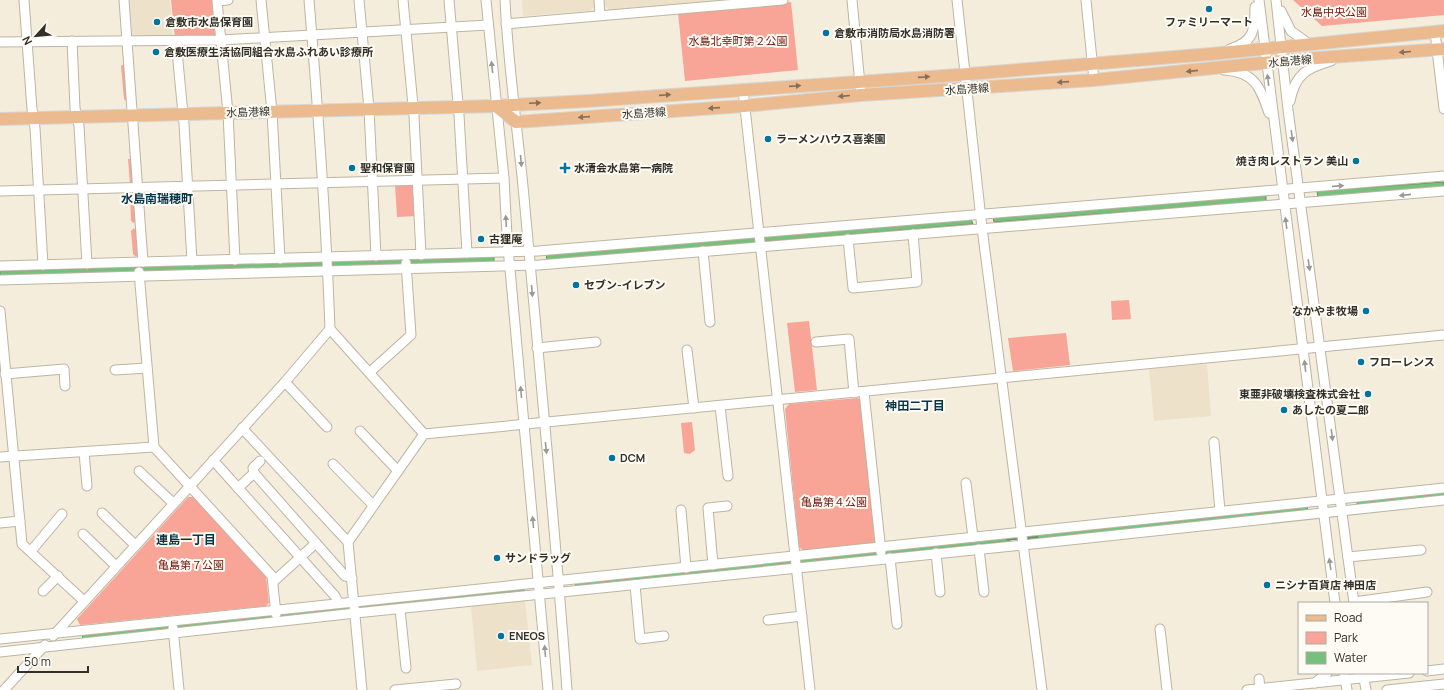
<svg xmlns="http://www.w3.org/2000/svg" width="1444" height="690" viewBox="0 0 1444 690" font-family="Manrope,'Noto Sans JP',sans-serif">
<rect width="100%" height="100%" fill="#f5eddb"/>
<g fill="#ede2c9">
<polygon points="129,0 170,0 173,38 133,39"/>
<polygon points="522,0 596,0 597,4 590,11 523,16"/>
<polygon points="603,0 736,0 609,10 604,4"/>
<polygon points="1207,364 1211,416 1154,421 1149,369"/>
<polygon points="525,601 532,665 477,671 471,606"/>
</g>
<g fill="#f8a496">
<polygon points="171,0 213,0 216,37 175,38"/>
<polygon points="1293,0 1444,0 1444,15 1322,26"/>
<polygon points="791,2 798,70 685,81 678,13"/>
<polygon points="122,65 125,65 127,102 124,99 121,66"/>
<polygon points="128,159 131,159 133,182 130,184"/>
<polygon points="414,184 416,216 397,217 395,185"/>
<polygon points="130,191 134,192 136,221 134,223 131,221"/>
<polygon points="134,228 136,231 138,254 136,257 133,254 131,231"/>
<polygon points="1129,300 1131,319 1112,320 1111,301"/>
<polygon points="809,321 817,390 795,392 787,323"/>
<polygon points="1066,333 1070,365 1013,371 1008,338"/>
<polygon points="858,398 862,401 877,539 875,544 804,551 799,547 785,409 789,404"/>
<polygon points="692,422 695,450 690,454 684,453 681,423"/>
<polygon points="188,497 194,497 266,576 269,603 266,606 80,625 77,619"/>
</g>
<g fill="#76c07b" stroke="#629562">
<polygon points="1444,182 1444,187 1318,198 1317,191"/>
<polygon points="1266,195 1266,201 994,222 993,217"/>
<polygon points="971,219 973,224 547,260 546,254"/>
<polygon points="494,256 494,262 0,277 0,271"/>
<polygon points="1444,492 1444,496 1357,506 1357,501"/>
<polygon points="1307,506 1308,511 1034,539 1033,535"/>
<polygon points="1010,537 1010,541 576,587 575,583"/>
<polygon points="524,587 524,592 83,639 82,634"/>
</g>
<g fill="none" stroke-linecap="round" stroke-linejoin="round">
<polyline stroke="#629562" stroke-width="3" points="1007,539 1037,537"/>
<g stroke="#bdb5a4" stroke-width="11">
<g id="minor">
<polyline points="24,0 32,109 35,128 43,265"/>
<polyline points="124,0 143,262"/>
<polyline points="228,0 217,1 228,113 235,260"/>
<polyline points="261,0 272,112 280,259"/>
<path d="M 309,0 C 318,109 326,219 330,329 L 424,434"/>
<polyline points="359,0 369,109 376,256"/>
<polyline points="403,0 414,116 421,255"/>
<polyline points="449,0 459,115 467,253"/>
<polyline points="486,0 504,178 507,236 548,690"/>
<path d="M 505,0 C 508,66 518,132 524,197 C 539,362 555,526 567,690"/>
<polyline points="599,0 600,15"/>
<polyline points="852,0 861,95"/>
<polyline points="957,0 982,228 1042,690"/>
<polyline points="1086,0 1094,80"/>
<polyline points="1259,0 1335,603"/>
<polyline points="1276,0 1288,110 1354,603"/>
<polyline points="1281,11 1291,31 1309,44"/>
<polyline points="506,24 783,0"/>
<polyline points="1435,32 1444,109"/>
<polyline points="72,41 75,108 79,126 87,264"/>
<polyline points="176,41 184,124 192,261"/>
<polyline points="0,42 221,40 488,25"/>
<path d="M 1230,49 C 1254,42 1255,30 1255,7"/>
<path d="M 1224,70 C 1255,72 1260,87 1269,113"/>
<polyline points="743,90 810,690"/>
<path d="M 1290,101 C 1295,74 1307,68 1331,61"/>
<polyline points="0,191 504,178"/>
<polyline points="848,239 853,288 917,282 913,234"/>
<polyline points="703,251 710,322"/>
<polyline points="0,266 538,251 1444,176"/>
<polyline points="139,272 154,447 272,576 276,614"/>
<polyline points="0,280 539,265 1444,191"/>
<polyline points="0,311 22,544 84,601"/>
<polyline points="816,342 849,339 854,393"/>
<polyline points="537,348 596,342"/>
<polyline points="687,350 694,408"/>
<polyline points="115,370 147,368"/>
<polyline points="370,372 411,335 406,263"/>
<polyline points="5,374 64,369 65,386"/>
<polyline points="285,382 327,427"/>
<polyline points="864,392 881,552"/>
<polyline points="720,406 728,476"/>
<polyline points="242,428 348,542 362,690"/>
<polyline points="360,431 398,471"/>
<polyline points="1214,442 1220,511"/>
<polyline points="84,452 87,486"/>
<polyline points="0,457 154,447"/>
<polyline points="213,460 335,596 338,602"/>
<polyline points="333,464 373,505"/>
<polyline points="139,471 173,503"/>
<polyline points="254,473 345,576 352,578"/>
<polyline points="966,483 973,537"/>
<polyline points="238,488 254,473 253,468 260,461"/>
<polyline points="681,510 686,568"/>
<polyline points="102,513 135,545"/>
<polyline points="0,523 20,521"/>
<polyline points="83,534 116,566"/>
<polyline points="348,542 424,434 1444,335"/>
<polyline points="979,549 984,592"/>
<polyline points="31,551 62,514"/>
<polyline points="936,553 940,592"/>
<polyline points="1348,557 1421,550"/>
<polyline points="890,558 897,624"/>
<polyline points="713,565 708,508 727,506"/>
<polyline points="273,582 316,543"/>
<polyline points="635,585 640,639 664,636"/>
<polyline points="43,591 58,576"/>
<polyline points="1354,602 1427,592"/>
<polyline points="400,609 406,668"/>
<polyline points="768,620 802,616"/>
<polyline points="173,628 179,690"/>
<polyline points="1160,629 1167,690"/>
<polyline points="53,636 285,382 330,329"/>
<polyline points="0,639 1444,488"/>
<polyline points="0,652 356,613 1023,545 1444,500"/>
<polyline points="1427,671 1444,669"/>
<polyline points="1344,673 1347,690"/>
<polyline points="1363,673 1366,690"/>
<polyline points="1259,679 1260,689"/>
<polyline points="1315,683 1327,673"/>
<polyline points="4,690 45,645"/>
<polyline points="395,690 456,684"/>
<polyline points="1247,690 1409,673"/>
<polyline points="1387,690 1444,684"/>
</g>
</g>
<g stroke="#d6d6d4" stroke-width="14">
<g id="major">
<polyline points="496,106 516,122 744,106 861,95 1094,80 1303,59 1444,49"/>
<polyline points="0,119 496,106 588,101 944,76 1211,54 1444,31"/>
</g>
</g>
<use href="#minor" stroke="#fff" stroke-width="9"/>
<use href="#major" stroke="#ecba8f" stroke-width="12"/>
</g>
<defs><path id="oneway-solid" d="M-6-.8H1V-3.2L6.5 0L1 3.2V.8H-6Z"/></defs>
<g fill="#866e57">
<use href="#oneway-solid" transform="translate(1405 52) rotate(175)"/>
<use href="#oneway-solid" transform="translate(1192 71) rotate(174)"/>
<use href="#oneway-solid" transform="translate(924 77) rotate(-4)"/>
<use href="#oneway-solid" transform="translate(1063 82) rotate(176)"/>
<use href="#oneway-solid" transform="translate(795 86) rotate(-4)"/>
<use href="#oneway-solid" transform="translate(665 95) rotate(-4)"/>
<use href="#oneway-solid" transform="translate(844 96) rotate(175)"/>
<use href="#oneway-solid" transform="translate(535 103) rotate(-3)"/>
<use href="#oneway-solid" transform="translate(714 108) rotate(176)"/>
<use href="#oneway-solid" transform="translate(584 117) rotate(176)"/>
</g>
<g fill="#989894">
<use href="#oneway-solid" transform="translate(492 67) rotate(-96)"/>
<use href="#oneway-solid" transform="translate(1268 80) rotate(-97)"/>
<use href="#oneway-solid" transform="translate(1292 136) rotate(82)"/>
<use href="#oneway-solid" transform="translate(521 161) rotate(85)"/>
<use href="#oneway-solid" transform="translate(1338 186) rotate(-5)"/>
<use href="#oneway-solid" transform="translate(1405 195) rotate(174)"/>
<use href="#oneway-solid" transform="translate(506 221) rotate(-93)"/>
<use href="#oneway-solid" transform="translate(1286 223) rotate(-98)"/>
<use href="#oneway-solid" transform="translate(1309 265) rotate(82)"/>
<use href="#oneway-solid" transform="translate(532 291) rotate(85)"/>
<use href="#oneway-solid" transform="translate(1305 366) rotate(-97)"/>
<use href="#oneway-solid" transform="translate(521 392) rotate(-95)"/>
<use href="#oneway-solid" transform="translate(1332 435) rotate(83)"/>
<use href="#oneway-solid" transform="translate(546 448) rotate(84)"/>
<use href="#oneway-solid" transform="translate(533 522) rotate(-95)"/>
<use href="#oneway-solid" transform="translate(1330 564) rotate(-98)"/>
<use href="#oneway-solid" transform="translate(545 651) rotate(-95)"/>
</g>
<g fill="#00749e" stroke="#fefbf4" stroke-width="1.5">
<circle cx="1209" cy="9" r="4"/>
<circle cx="157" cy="22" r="4"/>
<circle cx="826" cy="33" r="4"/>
<circle cx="156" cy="52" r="4"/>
<circle cx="768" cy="139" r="4"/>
<circle cx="1356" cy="161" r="4"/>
<circle cx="352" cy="168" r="4"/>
<path d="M563 162h4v4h4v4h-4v4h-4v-4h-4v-4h4z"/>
<circle cx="481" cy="239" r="4"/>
<circle cx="576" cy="285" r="4"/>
<circle cx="1366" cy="311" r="4"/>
<circle cx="1361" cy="362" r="4"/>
<circle cx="1368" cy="394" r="4"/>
<circle cx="1284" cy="410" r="4"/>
<circle cx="612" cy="458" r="4"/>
<circle cx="497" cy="558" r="4"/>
<circle cx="1267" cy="585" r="4"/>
<circle cx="501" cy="636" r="4"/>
</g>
<g text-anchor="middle" stroke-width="4" stroke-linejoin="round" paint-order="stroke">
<g font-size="11" fill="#701810" stroke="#fefbf4">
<text x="1334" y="16">水島中央公園</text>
<text x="738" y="45">水島北幸町第２公園</text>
<text x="834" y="506">亀島第４公園</text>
<text x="191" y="569">亀島第７公園</text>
</g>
<g font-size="11" font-weight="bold" fill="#323029" stroke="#fefbf4" text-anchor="start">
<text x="165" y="26">倉敷市水島保育園</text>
<text x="1209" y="26" text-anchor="middle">ファミリーマート</text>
<text x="834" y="37">倉敷市消防局水島消防署</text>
<text x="164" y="56">倉敷医療生活協同組合水島ふれあい診療所</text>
<text x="776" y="143">ラーメンハウス喜楽園</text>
<text x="1348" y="165" text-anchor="end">焼き肉レストラン 美山</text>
<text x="360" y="172">聖和保育園</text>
<text x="574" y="172">水清会水島第一病院</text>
<text x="489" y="243">古狸庵</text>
<text x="584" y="289">セブン-イレブン</text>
<text x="1358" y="315" text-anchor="end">なかやま牧場</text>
<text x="1369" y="366">フローレンス</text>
<text x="1360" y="398" text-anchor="end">東亜非破壊検査株式会社</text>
<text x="1292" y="414">あしたの夏二郎</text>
<text x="620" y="462">DCM</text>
<text x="505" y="562">サンドラッグ</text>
<text x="1275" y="589">ニシナ百貨店 神田店</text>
<text x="509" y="640">ENEOS</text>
</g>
<g font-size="11" fill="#323029" stroke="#fefbf4">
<text transform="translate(1290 61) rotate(-5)" y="4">水島港線</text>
<text transform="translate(967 89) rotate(-4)" y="4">水島港線</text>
<text transform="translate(248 112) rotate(-2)" y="4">水島港線</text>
<text transform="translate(644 113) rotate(-4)" y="4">水島港線</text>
</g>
<g font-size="12" font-weight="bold" fill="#06364a" stroke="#fefbf4">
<text x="157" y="203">水島南瑞穂町</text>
<text x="915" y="410">神田二丁目</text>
<text x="186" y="544">連島一丁目</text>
</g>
</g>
<rect x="1298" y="602" width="130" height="72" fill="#fefbf4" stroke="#acaaa3"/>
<rect x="1306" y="615" width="20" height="6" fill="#ecba8f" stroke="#acaaa3"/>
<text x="1334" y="622" font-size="12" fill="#323029">Road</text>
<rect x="1306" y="632" width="20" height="12" fill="#f8a496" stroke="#acaaa3"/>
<text x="1334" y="642" font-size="12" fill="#323029">Park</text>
<rect x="1306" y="652" width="20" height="12" fill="#76c07b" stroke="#acaaa3"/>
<text x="1334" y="662" font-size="12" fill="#323029">Water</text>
<g transform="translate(36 36) rotate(243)" stroke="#fefbf4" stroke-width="3" paint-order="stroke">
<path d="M0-3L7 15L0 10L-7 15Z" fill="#323029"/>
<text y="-6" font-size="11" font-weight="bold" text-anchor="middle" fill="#323029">N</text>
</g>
<path d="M18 666v6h70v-6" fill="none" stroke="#323029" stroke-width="2"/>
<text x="24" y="666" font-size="12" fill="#323029" stroke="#fefbf4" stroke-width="3" paint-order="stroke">50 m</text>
</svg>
